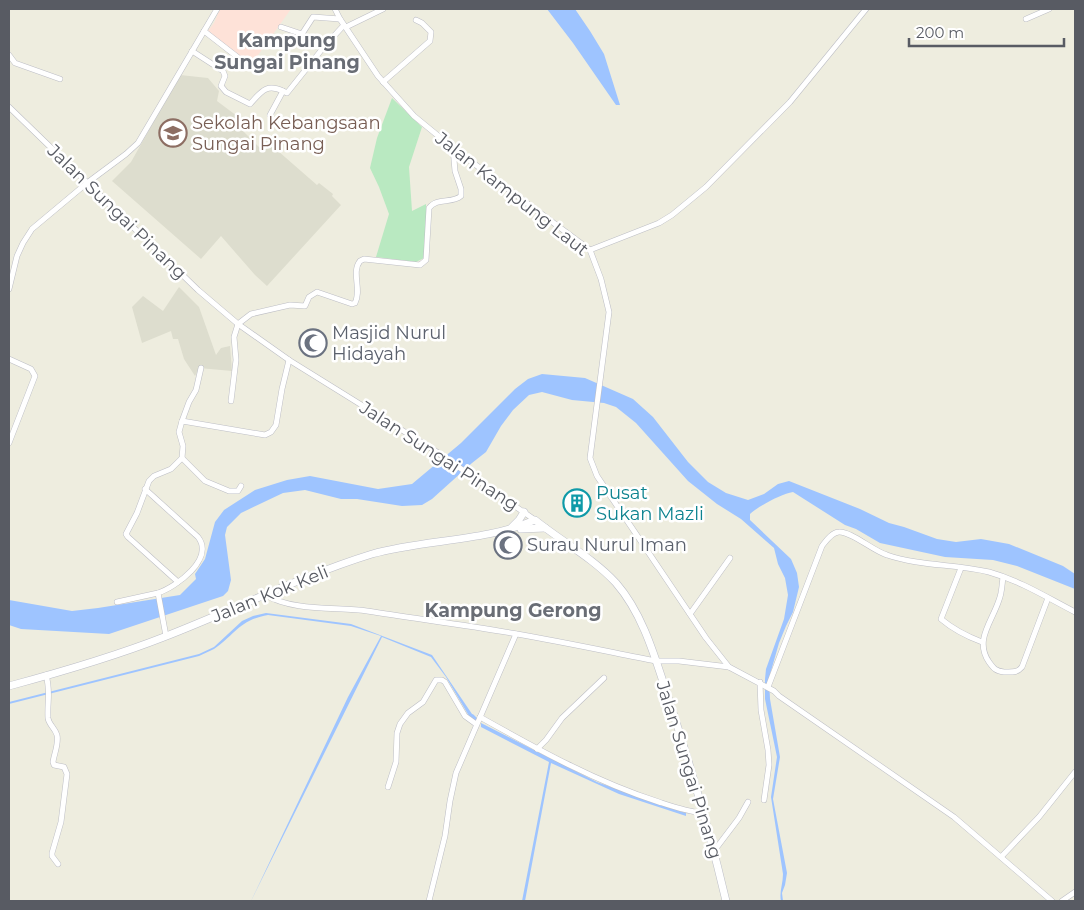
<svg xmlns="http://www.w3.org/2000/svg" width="1084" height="910" viewBox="0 0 1084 910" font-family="Montserrat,sans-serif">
<rect width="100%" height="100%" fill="#eeeddf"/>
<g fill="#ddddce">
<polygon points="180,75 208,78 219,91 217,101 241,119 236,124 263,151 270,144 317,185 319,183 333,194 332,196 341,205 267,286 255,275 221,236 201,259 112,181 131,162"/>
<polygon points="179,287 199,307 216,355 221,348 230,346 232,371 199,368 195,376 184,359 178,339 173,339 171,331 142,343 132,307 143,296 163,311"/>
</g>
<polygon fill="#fee2d8" points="220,9 291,9 251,65 208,31 214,23"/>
<polygon fill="#b9e9c1" points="392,98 422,127 409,167 412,211 426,204 426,252 424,258 416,262 376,257 389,214 379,187 370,168 377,138"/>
<g fill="#9ec4ff">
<polygon points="547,9 575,9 590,31 604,54 620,105 616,105 573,43"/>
<path d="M 542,374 L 585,378 L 633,399 L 653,417 L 688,462 L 708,482 L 726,493 L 748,500 L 764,494 L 778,484 L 789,481 L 860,509 L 889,523 L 904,527 L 937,539 L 956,542 L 981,539 L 1009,544 L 1063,566 L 1075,574 L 1075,589 L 1017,566 L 993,560 L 945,557 L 880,543 L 856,529 L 845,525 L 793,492 C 781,494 759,506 750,514 L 750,520 L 791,559 L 797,573 L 799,587 L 793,612 L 786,626 L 779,643 L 769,678 L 770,699 L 780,757 L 773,799 L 787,873 L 785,885 L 782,893 L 783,901 L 781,901 C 779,892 783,884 783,874 L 771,797 L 777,757 L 765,699 L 765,679 L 766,669 L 784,619 L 788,595 L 785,578 L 778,564 L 774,548 L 741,519 L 717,504 L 688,481 L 636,423 L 616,407 L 604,403 L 572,400 L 542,392 L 529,395 L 513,410 L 501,426 L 486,452 L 472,463 L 432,499 L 422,505 L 402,506 L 357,499 L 341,499 L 305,490 L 283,493 L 241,513 L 227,527 L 225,535 L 231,580 L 228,591 L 223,596 L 109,634 L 21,629 L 9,625 L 9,600 L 72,611 L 98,608 L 180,595 L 196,579 L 195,574 L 205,559 L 215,522 L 224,510 L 255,490 L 287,480 L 310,476 L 378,489 L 412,484 L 461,443 L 515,389 L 528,379 Z"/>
<path d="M 266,613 L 351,624 L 432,655 L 472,714 L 472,717 L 469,716 L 446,677 L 431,657 L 382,637 L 251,901 L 348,697 L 381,636 L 351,626 L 268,615 C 239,620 235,635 214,649 C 209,651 204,654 199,656 L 9,704 L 9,702 L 199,654 L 214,647 L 242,621 L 253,616 Z"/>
<polygon points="481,723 597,782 653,802 686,813 686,816 619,794 551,763 525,901 522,901 549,762 481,727"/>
</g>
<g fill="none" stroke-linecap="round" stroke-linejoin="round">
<polyline stroke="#9ec4ff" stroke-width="5.5" points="472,717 475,720"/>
<g stroke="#bdbec5" stroke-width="6">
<g id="street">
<polyline points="335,9 340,19 378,76 414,116 453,148 590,250 601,279 609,312 590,458 597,476 706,638 729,667"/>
<polyline points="1026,19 1049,9"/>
<polyline points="281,27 302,34 313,17 340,19"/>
<polyline points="346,27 383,9"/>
<polyline points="204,31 249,66"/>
<path d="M 192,51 L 223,71 L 225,76 L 221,86 L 226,92 L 250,104 C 261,92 266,83 283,91"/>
<polyline points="9,55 15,63 60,79"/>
<polyline points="383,82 430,41 431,32 422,23 416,20"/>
<polyline points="9,107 198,290 238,324 289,360 434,450 535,520"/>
<polyline points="270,115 283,91 287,93 323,48 344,25"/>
<polyline points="590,250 659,223 672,215 706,187 790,102 866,9"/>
<polyline points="9,289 17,256 23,243 32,229 87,183 126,154 138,143 217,9"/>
<polyline points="9,359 31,369 35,376 9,443"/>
<path d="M 231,401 L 236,360 L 234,337 L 238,324 L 251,314 L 290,305 L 305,306 L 309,297 L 317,292 L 352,304 L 355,303 C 362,290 351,272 360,261 L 364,259 L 420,265 L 426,260 L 429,208 C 437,197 452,204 461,196 L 461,189 L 455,171 L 453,148"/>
<polyline points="182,421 189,402 196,390 201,368"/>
<polyline points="182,458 205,481 229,491 238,491 241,486"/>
<path d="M 145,489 L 198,537 C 215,559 176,587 158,593 L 166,636"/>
<path d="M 961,568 L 941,619 C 954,630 966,636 982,642"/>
<path d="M 1003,577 C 1002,584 1002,593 999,600 C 992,622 974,640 989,662 C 994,669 996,671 1004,672 C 1012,672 1017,673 1022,667 L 1048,598"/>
<polyline points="178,582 128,537 126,534 137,513 149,481 154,476 171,469 182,458 183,446 179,432 182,421 265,435 271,432 276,425 282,389 289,360"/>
<path d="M 266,595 C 291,611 337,607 367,611 C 417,619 467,625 517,634 C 563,642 610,652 656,661 L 679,661 L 729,667 L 774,691 L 779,696 L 954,817 L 1052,901"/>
<polyline points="117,602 158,593"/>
<polyline points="690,614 730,558"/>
<path d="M 46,675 C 51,692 47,701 48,718 C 49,725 55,728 57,735 C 59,744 54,754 53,762 L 54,765 L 64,767 L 67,774 L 61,822 L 52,853 L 52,856 L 58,864"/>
<polyline points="760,682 761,710 768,750 769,765 764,800"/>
<path d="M 768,687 L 822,546 C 826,541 832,532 839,532 C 851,531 873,551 887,555 C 919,566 955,564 989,572 C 1021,581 1046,597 1075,612"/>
<path d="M 480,717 C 537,749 596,782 659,802 C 674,807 688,812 704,813"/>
<polyline points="537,749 546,740 562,718 604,678"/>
<polyline points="388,787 396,762 397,733 400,724 408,713 423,702 436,680 442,680 445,682 465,716 476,724"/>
<polyline points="714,851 739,818 748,802"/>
<polyline points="1001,857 1039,817 1075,772"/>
<polyline points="429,901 445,836 450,801 456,773 516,634"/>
<polyline points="1062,901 1075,892"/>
</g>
</g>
<g stroke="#bdbfc8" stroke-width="8">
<g id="secondary">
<polyline points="512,527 519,520 524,512"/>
<polyline points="521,529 545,528"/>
<path d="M 9,686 C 61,672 113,657 164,637 C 234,610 301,576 372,554 C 425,539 484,542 535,520 C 561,541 593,558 616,583 C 644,615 656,661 669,700 C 691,767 710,833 726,901"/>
</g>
</g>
<use href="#street" stroke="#fff" stroke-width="5"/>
<use href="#secondary" stroke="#fff" stroke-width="7"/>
</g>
<defs>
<g id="school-ring" transform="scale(1.4375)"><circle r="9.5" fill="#fff" stroke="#8d6e63" stroke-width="1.5"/><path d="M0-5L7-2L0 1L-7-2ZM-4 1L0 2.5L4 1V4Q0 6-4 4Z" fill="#8d6e63"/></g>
<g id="mosque-ring" transform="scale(1.4375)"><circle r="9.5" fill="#fff" stroke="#6b7280" stroke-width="1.5"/><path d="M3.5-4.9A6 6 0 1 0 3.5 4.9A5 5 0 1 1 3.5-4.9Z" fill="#6b7280"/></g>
<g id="building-ring" transform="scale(1.4375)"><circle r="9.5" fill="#fff" stroke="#0f9aa8" stroke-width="1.5"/><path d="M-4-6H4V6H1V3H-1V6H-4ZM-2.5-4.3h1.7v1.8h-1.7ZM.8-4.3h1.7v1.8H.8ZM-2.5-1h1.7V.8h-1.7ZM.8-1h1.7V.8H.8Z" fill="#0f9aa8"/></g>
</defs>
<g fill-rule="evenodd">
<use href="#school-ring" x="173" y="133"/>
<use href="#mosque-ring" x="313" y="343"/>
<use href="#building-ring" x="577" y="503"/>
<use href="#mosque-ring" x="508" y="545"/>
</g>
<g text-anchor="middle" stroke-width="5" stroke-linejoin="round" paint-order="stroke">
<g font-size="18" fill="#785e54" stroke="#fff" text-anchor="start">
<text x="192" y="129">Sekolah Kebangsaan<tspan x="192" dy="21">Sungai Pinang</tspan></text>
</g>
<g font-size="18" fill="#585b63" stroke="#fff">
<text transform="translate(512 194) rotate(38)" y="6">Jalan Kampung Laut</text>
<text transform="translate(117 212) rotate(44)" y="6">Jalan Sungai Pinang</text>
<text transform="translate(439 456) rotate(33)" y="6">Jalan Sungai Pinang</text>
<text transform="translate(270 594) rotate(-22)" y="6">Jalan Kok Keli</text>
<text transform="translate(689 770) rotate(73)" y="6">Jalan Sungai Pinang</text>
</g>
<g font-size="18" fill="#5b616d" stroke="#fff" text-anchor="start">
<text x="332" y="339">Masjid Nurul<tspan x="332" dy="21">Hidayah</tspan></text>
<text x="527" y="551">Surau Nurul Iman</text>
</g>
<g font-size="18" fill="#0d838f" stroke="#fff" text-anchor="start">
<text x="596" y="499">Pusat<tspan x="596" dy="21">Sukan Mazli</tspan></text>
</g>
<g font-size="19" font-weight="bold" fill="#696d75" stroke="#fff">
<text x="287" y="47">Kampung<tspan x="287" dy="22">Sungai Pinang</tspan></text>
<text x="513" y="617">Kampung Gerong</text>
</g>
</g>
<rect width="1084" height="910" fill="none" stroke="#585b63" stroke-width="20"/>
<path d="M909 38v8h155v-8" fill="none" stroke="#585b63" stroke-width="2.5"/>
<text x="916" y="38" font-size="15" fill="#585b63" stroke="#ffffff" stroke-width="4" paint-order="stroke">200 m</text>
</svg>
